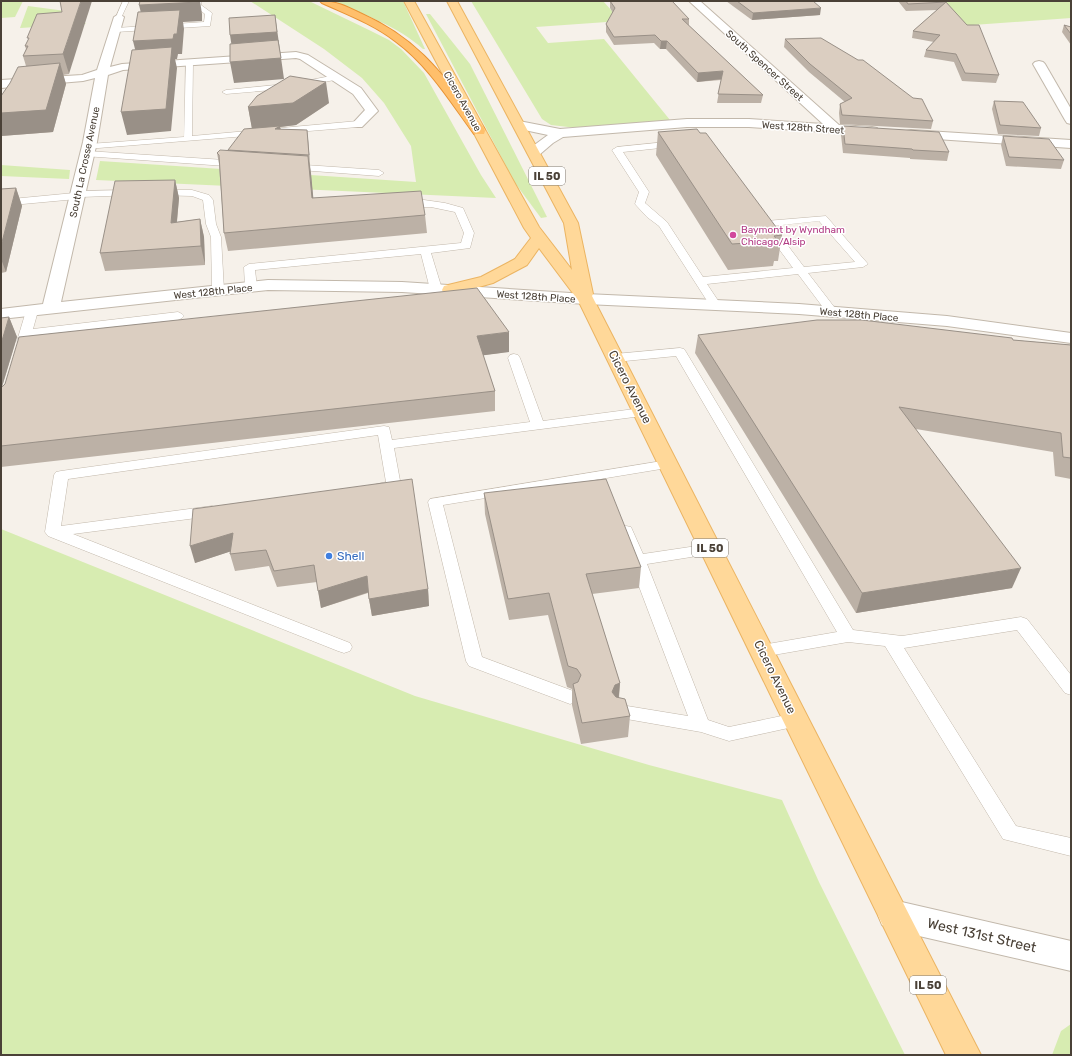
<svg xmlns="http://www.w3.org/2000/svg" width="1072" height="1056" viewBox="0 0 1072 1056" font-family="Rubik,sans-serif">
<rect width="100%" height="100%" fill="#f6f1ea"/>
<g fill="#d7ecb1">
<polygon points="1,1 23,1 15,17 1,18"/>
<polygon points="250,1 309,1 371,31 389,40 401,49 424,73 481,175 496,198 96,180 100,161 416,182 411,146 384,103 362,78 324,49"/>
<path d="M 334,1 L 403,1 L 425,49 L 423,49 C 398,26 364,15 334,1 Z"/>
<polygon points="471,1 603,1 621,21 536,27 548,43 604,39 670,120 577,128 551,125 542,119"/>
<polygon points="942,1 1071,1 1071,18 959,26 931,14 948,11"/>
<polygon points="28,6 88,14 84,18 83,21 86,24 20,28"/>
<polygon points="426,14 430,14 470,64 547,217 541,218 515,183"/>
<polygon points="1,165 70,170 69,179 1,176"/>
<polygon points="1,529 415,696 649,765 782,800 819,882 905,1055 1,1055"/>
<polygon points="1071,1024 1071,1055 1052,1055 1061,1031"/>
</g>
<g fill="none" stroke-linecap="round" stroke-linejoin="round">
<g stroke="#c2b8ab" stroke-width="1">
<g id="lane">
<polygon points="123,1 129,1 121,18 117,18 116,17"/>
<polygon points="195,1 201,1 201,5 212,13 210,26 116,32 112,30 116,28 204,22 205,14 196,7"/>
<polygon points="186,60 189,60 193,62 192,136 358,121 362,124 358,127 86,149 84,147 86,145 89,144 184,137"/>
<polygon points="336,75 339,75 339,79 295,88 226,94 222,92 226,90 295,83"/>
<path d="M 676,141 L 679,142 L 680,144 L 679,146 L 623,152 L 649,192 L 645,203 L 667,222 L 703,277 L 793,268 L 765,230 L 765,227 L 761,224 L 766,221 L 826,216 L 868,264 L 863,267 L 808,273 L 838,312 L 836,314 L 828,314 L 798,274 L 707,284 L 721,305 L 719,307 L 711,307 L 659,226 L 647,217 L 635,204 L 639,192 L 612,150 L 617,147 ZM 819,221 L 855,262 L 804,267 L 773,226 Z"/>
<polygon points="87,151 240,161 245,164 240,167 84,156 82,154 84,152"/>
<polygon points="290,164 379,170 384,173 379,176 287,169 285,167"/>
<polygon points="133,190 138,193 136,195 81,197 77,199 1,206 1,200 74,193 78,191"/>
<polygon points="159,190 192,190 209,195 213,200 216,224 221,237 224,290 222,292 214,292 212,290 211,237 206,224 203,200 192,196 156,195 154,193"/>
<polygon points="424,200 445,203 463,208 474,233 470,248 431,253 442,289 440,291 432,291 430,289 421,254 255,270 257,287 251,290 245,287 244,267 249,264 461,243 464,233 455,212 431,207 402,207 397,204 402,201"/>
<polygon points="32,308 36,309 38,311 33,329 178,312 182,314 184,316 182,318 178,320 30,336 27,344 19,344 17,341 26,311 28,309"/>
<polygon points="680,348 684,349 686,352 853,630 902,636 1021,617 1027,619 1071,675 1071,695 1065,693 1017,630 904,648 1016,826 1071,838 1071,856 1003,839 885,646 848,642 762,657 756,656 754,651 756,646 762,645 837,632 676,356 615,362 611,361 609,358 611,355 615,354"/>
<polygon points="514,354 518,355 520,358 543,421 642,408 647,409 649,412 647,415 642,416 394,448 401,486 399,489 378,493 373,491 371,488 373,485 386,482 378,435 68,479 61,526 212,506 217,508 219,511 217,514 212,516 73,534 350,643 352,647 350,651 344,653 338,651 48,536 45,532 54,475 56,472 61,471 384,426 389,427 392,440 530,422 508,358 510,355"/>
<polygon points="668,460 673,461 675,464 673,467 443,505 482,657 576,692 579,697 576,702 570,704 469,666 466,661 428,502 430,499"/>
<polygon points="626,526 631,527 643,554 710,544 715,545 718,549 715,553 710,554 647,564 708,720 729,727 796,713 802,715 805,720 802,725 729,741 701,732 615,717 612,712 615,707 621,705 688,716 618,531 621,527"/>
</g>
</g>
<g stroke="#c2b8ab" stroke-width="2">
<g id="street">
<polygon points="689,1 700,1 839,125 872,127 877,128 878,131 877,134 872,135 749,127 687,127 563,137 553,143 539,155 529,155 527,152 529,149 548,135 515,128 513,125 515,122 519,121 560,129 687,119 749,119 823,124"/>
<polygon points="119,14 124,17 110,67 122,64 296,52 308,55 361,88 378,111 362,127 354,127 352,124 365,110 353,94 300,59 296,58 123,70 108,75 97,142 61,302 268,280 402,282 586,294 799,304 947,316 1071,333 1071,343 947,326 799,314 586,304 402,292 268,290 1,319 1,309 43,304 83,142 95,78 83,81 1,88 1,80 82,75 97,70 114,17"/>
<polygon points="1039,61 1043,62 1045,64 1071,109 1071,124 1067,123 1065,120 1033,64 1035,62"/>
<polygon points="911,130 1071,140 1071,148 906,137 905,134 906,131"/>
<polygon points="893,900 1071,941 1071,971 893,930 882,925 878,915 882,905"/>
</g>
</g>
<g stroke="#ebb462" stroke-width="2">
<polygon id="primary" points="404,1 414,1 539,227 572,270 564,223 447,1 457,1 578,223 593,294 592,296 981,1055 946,1055 578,300 539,248 527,265 493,283 450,295 444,294 442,290 444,286 481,277 515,259 531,238 524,228"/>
</g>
<g stroke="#e79233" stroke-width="2">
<path id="highway" d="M 320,1 C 336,1 346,6 360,13 C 421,40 445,78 484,128 L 485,131 L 484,134 L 474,134 C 450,101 428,65 395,41 C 373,24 346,14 322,3 Z"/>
</g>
<use href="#lane" fill="#fff" fill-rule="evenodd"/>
<use href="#street" fill="#fff" fill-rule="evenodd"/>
<use href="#primary" fill="#ffd899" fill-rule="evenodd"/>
<use href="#highway" fill="#ffbf6b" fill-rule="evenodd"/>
</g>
<g fill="#bcb1a6">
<polygon points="610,1 689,19 689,26 763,95 761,103 717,103 721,80 697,82 666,49 660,49 654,43 614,45 606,32 606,24 613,13 610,8"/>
<polygon points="726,1 813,1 820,15 752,20"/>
<polygon points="898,1 945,1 999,75 996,83 962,81 954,62 924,57 926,50 934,42 912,38 913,31 937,10 906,11"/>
<polygon points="62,12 69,74 63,75 66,84 53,132 1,136 1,96 26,66 23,56 26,49 25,46"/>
<polygon points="1064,25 1071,27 1071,45 1062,32"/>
<polygon points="785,39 933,121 931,129 840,124 839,113 840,104 845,102 809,72 784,47"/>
<polygon points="994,101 1041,128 1039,136 998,134 992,109"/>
<polygon points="329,103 296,125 280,127 281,129 307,130 313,198 425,215 427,233 228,251 224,233 219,164 217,153 228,150 252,128 248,107"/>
<polygon points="843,126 949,152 947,161 910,159 910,158 843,153 841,135"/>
<polygon points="658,132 782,235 778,261 774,261 773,266 728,270 656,155"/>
<polygon points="1003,136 1064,160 1061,169 1006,166 1001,145"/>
<polygon points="175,180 179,198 177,222 200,219 204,237 205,265 105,271 100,253"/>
<polygon points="16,188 22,206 6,272 1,273 1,189"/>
<polygon points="9,317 17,337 2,387 509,352 483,355 495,391 495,411 1,467 1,318"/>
<polygon points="698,335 1013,340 1071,345 1071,479 1055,476 1053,452 916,429 1012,588 856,613 695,353"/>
<polygon points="484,493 641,567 639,588 592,594 620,683 619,698 630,716 628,737 581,744 572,705 572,689 567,687 548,615 509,620 485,514"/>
<polygon points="193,509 428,589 429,606 372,616 368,593 321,608 317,582 277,587 269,566 235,571 230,554 231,551 195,563"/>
</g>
<g fill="#999087">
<polygon points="81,1 92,1 69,74 63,54"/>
<polygon points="200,1 202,14 202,21 183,22 184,29 182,54 178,54 177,59 175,59 177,68 171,131 127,135 121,112 138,61 133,41 144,25 139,5"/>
<polygon points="821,8 820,15 752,20 753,13"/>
<polygon points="275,15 284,79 234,83 230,62 233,55 230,35"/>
<polygon points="661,41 667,41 666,49 660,49"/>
<polygon points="60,63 66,84 53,132 1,136 1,113"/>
<polygon points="723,71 722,79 697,82 698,73"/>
<polygon points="326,82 329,103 296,125 280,127 281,135 252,129 248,107"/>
<polygon points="307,130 308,139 310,164 309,155"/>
<polygon points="308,156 311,173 315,216 312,198"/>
<polygon points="175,180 179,198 175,241 171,223"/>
<polygon points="16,188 22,206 6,272 1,259 1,246"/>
<polygon points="200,219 204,237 205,265 201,246"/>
<polygon points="9,317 17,337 1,390 1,344"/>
<polygon points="509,332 509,352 478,356 477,336"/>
<polygon points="233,533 238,549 195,563 190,546"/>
<polygon points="1021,568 1012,588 856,613 862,593"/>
<polygon points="367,576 369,592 321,608 318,591"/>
<polygon points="428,589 429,606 372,616 369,599"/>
<polygon points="620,683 618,704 612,692 615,685"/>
</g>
<g fill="#dbcec1" stroke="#999087">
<polygon points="60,1 81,1 63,54 23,56 28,46 25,46 29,38 27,38 37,14 62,12"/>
<polygon points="140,1 199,1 199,2 139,5"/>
<polygon points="610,1 672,1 689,19 682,19 763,95 718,94 723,71 698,73 667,41 661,41 655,35 614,37 606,24 615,8"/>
<polygon points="737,1 813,1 821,8 753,13"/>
<polygon points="906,1 945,1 967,25 979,25 999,75 965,73 956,54 926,50 940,35 913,31 946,2 908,4"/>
<polygon points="180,10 177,34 174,34 173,39 133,41 138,12"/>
<polygon points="275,15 277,32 230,35 229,18"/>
<polygon points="1064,25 1071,27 1071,34"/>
<polygon points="821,38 858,60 863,60 913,98 922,99 933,121 842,115 840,104 852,98 810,64 785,39"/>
<polygon points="278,40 281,58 230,62 230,44"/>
<polygon points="172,47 166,109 121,112 132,50"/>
<polygon points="60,63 46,110 1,113 1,96 10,83 18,67"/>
<polygon points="290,76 326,82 293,103 248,107 257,96"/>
<polygon points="994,101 1023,102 1041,128 1000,125"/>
<polygon points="280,126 275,129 307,130 309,155 228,150 244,129"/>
<polygon points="843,126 939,132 949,152 913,150 912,149 845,144"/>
<polygon points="697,129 700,133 706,133 782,235 774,236 778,241 732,244 658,132"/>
<polygon points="1003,136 1049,139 1064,160 1009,157"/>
<polygon points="220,150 308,156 312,198 421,191 425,215 224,233 219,155 217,153"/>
<polygon points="175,180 171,223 200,219 201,246 100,253 115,181"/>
<polygon points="16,188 1,246 1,189"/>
<polygon points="477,288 509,332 477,336 495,391 1,446 1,387 2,387 5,384 19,337"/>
<polygon points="9,317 1,344 1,318"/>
<polygon points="817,320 862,320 1012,338 1013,340 1071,345 1071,458 1063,457 1061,433 899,407 1021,568 862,593 698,335"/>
<polygon points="412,479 428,589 369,599 367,576 318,591 314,565 274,571 266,550 230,554 233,533 190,546 193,509"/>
<polygon points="606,479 641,567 586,574 620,683 615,685 612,692 616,697 625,699 630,716 582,723 573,684 578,682 581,675 577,669 568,666 549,593 508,599 484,493"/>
</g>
<circle fill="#d1479c" stroke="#fff" stroke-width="1.5" cx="733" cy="235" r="4"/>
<circle fill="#3f7fe0" stroke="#fff" stroke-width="1.5" cx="329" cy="556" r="4"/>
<g text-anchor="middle" stroke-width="3" stroke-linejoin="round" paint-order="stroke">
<g font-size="10" fill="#4a4137" stroke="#fff">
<text transform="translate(765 65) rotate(42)" y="4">South Spencer Street</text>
<text transform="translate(463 101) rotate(61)" y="4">Cicero Avenue</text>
<text transform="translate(803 127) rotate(4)" y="4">West 128th Street</text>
<text transform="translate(84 162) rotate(-78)" y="4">South La Crosse Avenue</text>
<text transform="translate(213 291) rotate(-6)" y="4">West 128th Place</text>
<text transform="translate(536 296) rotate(4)" y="4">West 128th Place</text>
<text transform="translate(859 314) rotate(5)" y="4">West 128th Place</text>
</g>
<g font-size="10" fill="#b23c85" stroke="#fff" text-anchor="start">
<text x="741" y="233">Baymont by Wyndham<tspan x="741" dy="12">Chicago/Alsip</tspan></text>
</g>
<g fill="#fff" stroke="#807a73" stroke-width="1">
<rect x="529" y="167" width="36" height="18" rx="3"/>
<rect x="692" y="539" width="36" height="18" rx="3"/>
<rect x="910" y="976" width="36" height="18" rx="3"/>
</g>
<g font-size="11" font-weight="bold" fill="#4a4137">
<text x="547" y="180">IL 50</text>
<text x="710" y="552">IL 50</text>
<text x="928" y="989">IL 50</text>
</g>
<g font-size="12" fill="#4a4137" stroke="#fff">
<text transform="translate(630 387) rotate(63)" y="4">Cicero Avenue</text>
<text transform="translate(775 677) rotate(64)" y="4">Cicero Avenue</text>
</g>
<g font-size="12" fill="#366cbe" stroke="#fff" text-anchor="start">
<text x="337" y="560">Shell</text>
</g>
<g font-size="14" fill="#4a4137" stroke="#fff">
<text transform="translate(982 935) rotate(13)" y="5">West 131st Street</text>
</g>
</g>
<rect width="1072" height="1056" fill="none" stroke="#4a4137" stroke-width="4"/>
</svg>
